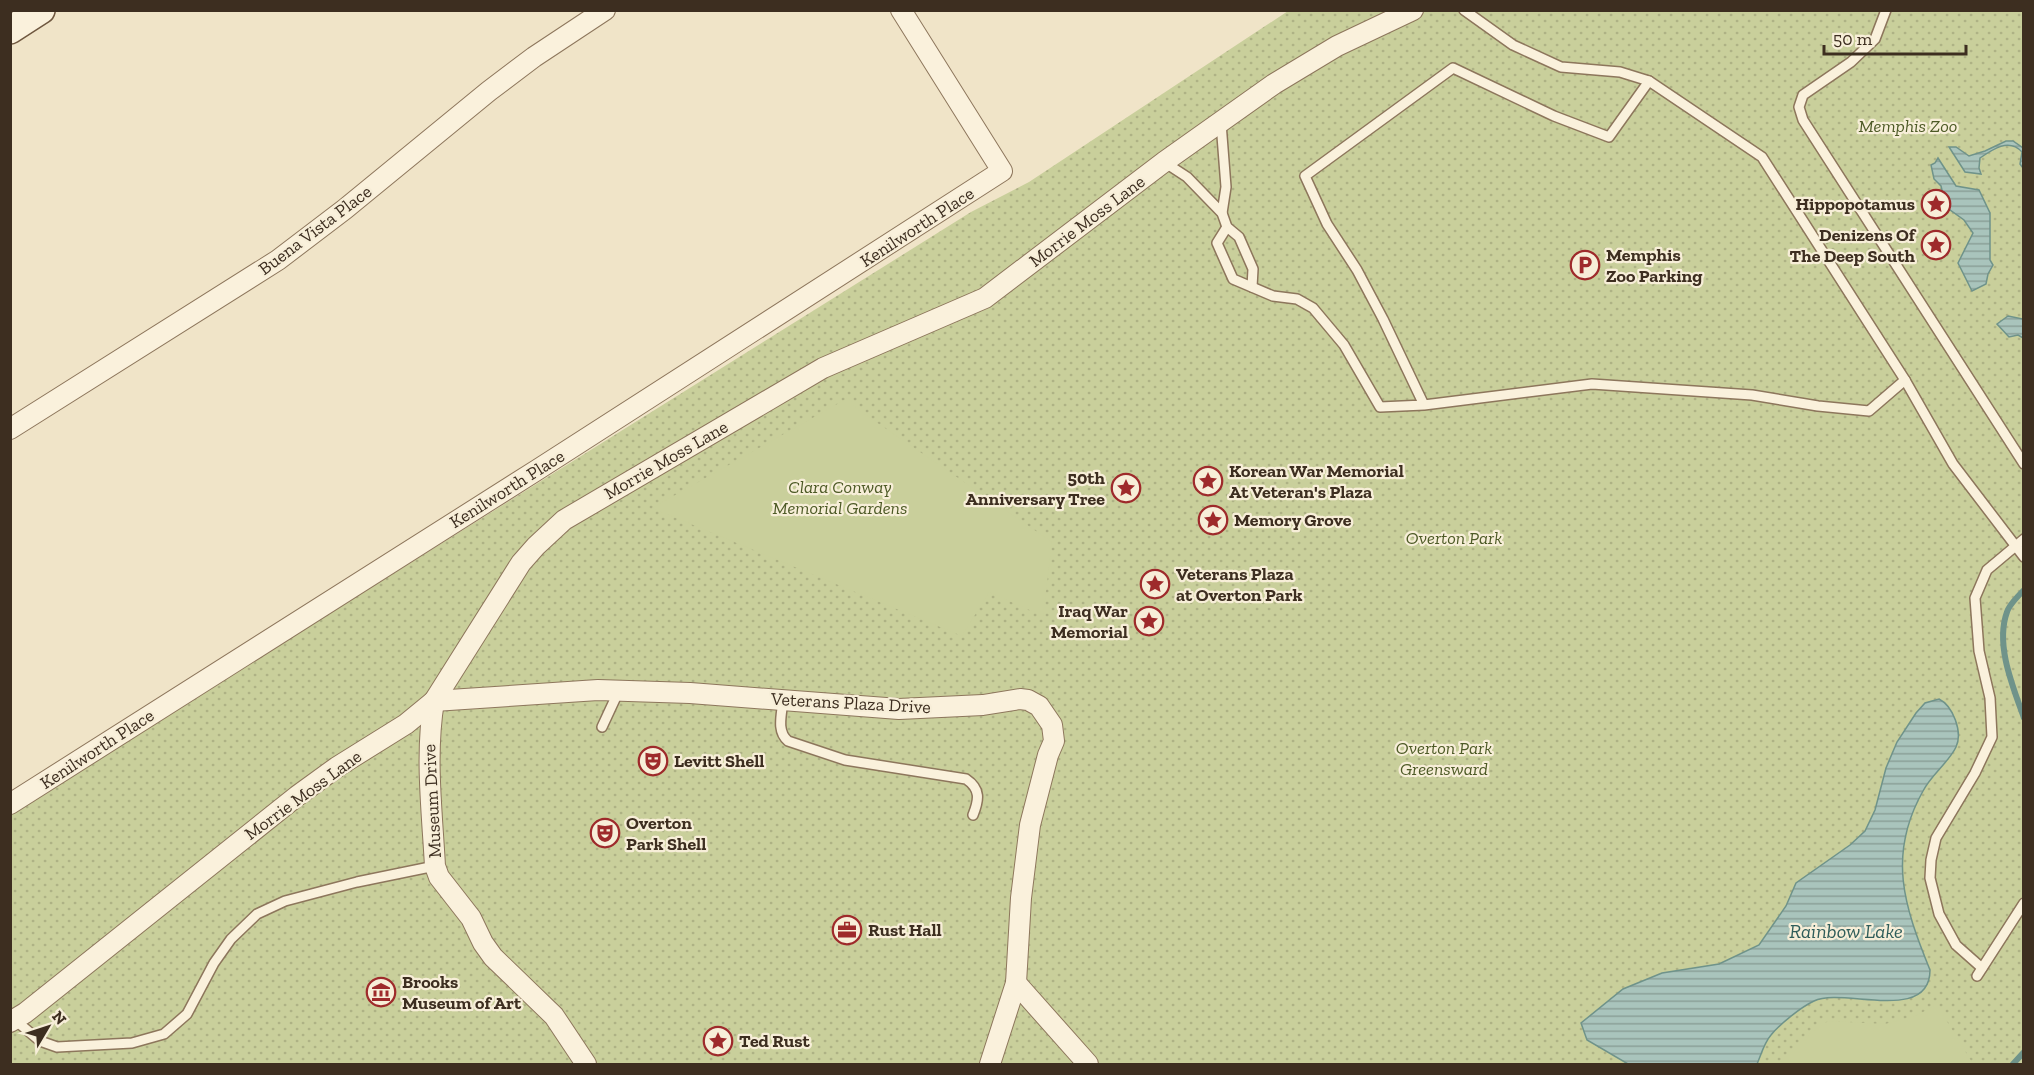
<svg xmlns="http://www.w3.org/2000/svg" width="2034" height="1075" viewBox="0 0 2034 1075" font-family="'Zilla Slab',serif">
<defs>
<pattern id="park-dots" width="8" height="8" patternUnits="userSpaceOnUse" patternTransform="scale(1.5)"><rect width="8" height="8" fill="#c9cf9b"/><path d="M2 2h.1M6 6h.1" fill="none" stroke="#aeb285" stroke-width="1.8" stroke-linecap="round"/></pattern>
<pattern id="water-rules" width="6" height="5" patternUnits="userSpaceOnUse" patternTransform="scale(1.5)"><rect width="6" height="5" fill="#a9c4bc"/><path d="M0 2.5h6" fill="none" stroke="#8ba098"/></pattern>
</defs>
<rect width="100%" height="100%" fill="#f0e4c8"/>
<polygon fill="url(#park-dots)" points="1288,11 2023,11 2023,1064 11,1064 11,813 971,212 1029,182"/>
<g fill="#c9cf9b">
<polygon points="848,398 857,409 1052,542 1043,616 989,592 962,636 652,508"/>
<polygon points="1937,1005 1973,1064 1781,1064 1804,1038 1828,1021 1885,1024 1915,1016"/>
</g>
<g fill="url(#water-rules)" stroke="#6f938a" stroke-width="1.5">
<path d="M 2006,141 L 2013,141 L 2023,148 L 2023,168 L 2020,164 L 2022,152 C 2009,138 1993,149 1980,158 L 1979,168 L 1981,174 L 1965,172 L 1949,147 L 1956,147 L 1969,156 L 1985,151 Z"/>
<polygon points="1938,158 1956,186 1979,190 1990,213 1990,260 1993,265 1988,274 1986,284 1972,291 1958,263 1973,233 1964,220 1946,207 1941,186 1934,179 1931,165 1935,163"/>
<polygon points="2008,316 2023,319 2023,338 2018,335 2009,337 1997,324"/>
<path d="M 1939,699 C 1953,706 1963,732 1956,747 C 1949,762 1931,775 1923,791 C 1887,855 1904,906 1930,970 C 1930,1024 1842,987 1814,1001 C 1801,1007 1780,1024 1771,1035 C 1764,1043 1761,1055 1757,1064 L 1628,1064 L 1587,1040 L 1581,1023 L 1623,989 L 1662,973 L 1719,964 L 1759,945 L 1786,906 L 1796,883 L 1850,845 L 1865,831 L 1875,810 L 1886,768 L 1897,742 L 1916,713 L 1925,703 Z"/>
</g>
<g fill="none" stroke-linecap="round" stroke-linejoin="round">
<g stroke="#6f938a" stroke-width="6">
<path d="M 2024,590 C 2018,596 2009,605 2007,612 C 1995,645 2013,687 2024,718"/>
<polyline points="2013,1064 2024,1052"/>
</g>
<g stroke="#8d765c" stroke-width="12">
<g id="service">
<polyline points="1464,10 1513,45 1561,67 1620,72 1649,81"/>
<polyline points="1886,10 1875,39 1851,62 1803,95 1799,107 1803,120 2024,464"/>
<polyline points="1221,123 1226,187 1222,213"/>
<polyline points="1164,162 1187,177 1222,213 1227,227 1239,237 1253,269 1252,287"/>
<polyline points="1227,227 1217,243 1233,279 1273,296 1297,299 1313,308 1344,345 1380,407 1424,405 1592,384 1752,395 1818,406 1869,411 1905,380 1762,157 1649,81 1609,137 1554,116 1453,68 1305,176 1327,224 1357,270 1383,319 1424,405"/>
<polyline points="1905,380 1953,464 2024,557"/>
<path d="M 783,700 C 782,714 776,731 788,741 L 845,760 L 966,779 C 981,789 979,800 973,815"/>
<polyline points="602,727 615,699 616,691"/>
<polyline points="1982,968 1956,945 1939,914 1930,878 1931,860 1936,838 1975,773 1992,737 1990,698 1979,651 1975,598 1987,570 2024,539"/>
<polyline points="1977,976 2024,903"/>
<polyline points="15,1020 40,1041 57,1047 132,1043 164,1034 187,1014 214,963 231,939 257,914 285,901 357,882 435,866"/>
</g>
</g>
<g stroke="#8d765c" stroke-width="22">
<g id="minor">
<polyline points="10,429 278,260 345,209 489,91 534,57 605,10"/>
<polyline points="434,701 598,690 690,693 899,709 983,705 1020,699 1028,700 1039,706 1052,725 1054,741 1048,755 1030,825 1021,898 1016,983 990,1064"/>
<path d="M 434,701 C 425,755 432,811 435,866 L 439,877 L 471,918 L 483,943 L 493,957 L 554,1016 L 586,1064"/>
<polyline points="10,804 537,470 1002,171 901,10"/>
<polyline points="1016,983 1088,1064"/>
<polyline points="10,1022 25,1013 297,796 337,767 406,724 434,701 521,563 536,546 564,520 823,368 985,298 1164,162 1274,84 1337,46 1413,10"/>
</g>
</g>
<g stroke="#6f573f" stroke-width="30">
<polyline id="secondary" points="10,30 41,10"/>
</g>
<use href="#service" stroke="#faf1dc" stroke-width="9"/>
<use href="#minor" stroke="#faf1dc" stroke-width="20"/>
<use href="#secondary" stroke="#faf1dc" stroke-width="27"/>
</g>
<defs>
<g id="sight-ring" transform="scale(1.5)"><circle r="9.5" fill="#f7eed8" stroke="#9e2a2b" stroke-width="1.5"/><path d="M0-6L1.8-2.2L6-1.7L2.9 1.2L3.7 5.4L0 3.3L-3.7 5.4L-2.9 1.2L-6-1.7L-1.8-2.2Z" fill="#9e2a2b"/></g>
<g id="parking-ring" transform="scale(1.5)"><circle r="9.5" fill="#f7eed8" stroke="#9e2a2b" stroke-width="1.5"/><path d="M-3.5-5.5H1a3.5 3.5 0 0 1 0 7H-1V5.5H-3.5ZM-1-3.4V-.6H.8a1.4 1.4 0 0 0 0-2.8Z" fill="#9e2a2b"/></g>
<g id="theatre-ring" transform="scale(1.5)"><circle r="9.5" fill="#f7eed8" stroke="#9e2a2b" stroke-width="1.5"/><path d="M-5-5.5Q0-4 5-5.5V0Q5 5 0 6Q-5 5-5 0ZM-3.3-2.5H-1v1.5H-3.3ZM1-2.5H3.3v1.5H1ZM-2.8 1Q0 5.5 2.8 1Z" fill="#9e2a2b"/></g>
<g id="office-ring" transform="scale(1.5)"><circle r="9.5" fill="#f7eed8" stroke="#9e2a2b" stroke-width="1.5"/><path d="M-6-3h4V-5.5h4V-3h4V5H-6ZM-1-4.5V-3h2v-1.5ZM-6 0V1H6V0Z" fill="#9e2a2b"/></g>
<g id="museum-ring" transform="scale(1.5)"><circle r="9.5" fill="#f7eed8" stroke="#9e2a2b" stroke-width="1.5"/><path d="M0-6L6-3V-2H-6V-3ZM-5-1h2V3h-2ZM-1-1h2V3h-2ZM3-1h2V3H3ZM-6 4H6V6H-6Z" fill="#9e2a2b"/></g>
</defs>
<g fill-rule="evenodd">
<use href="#sight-ring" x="1936" y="204"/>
<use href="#sight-ring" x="1936" y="245"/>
<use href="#parking-ring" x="1585" y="265"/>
<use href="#sight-ring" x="1208" y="481"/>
<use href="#sight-ring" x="1126" y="488"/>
<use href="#sight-ring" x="1213" y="520"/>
<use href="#sight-ring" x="1155" y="584"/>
<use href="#sight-ring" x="1149" y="621"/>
<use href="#theatre-ring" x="653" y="761"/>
<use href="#theatre-ring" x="605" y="833"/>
<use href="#office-ring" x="847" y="930"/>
<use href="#museum-ring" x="381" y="992"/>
<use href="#sight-ring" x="718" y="1041"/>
</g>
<g text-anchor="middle" stroke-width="4.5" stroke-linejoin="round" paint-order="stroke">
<g font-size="18" font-style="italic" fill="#4d5a26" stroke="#f7eed8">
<text x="1908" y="132">Memphis Zoo</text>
<text x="840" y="493">Clara Conway<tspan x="840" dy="21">Memorial Gardens</tspan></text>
<text x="1454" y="544">Overton Park</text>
<text x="1444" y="754">Overton Park<tspan x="1444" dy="21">Greensward</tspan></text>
</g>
<g font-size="18" font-weight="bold" fill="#3d2e20" stroke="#f7eed8" text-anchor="start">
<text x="1915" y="210" text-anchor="end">Hippopotamus</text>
<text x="1915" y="241" text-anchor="end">Denizens Of<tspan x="1915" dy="21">The Deep South</tspan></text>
<text x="1606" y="261">Memphis<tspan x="1606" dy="21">Zoo Parking</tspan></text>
<text x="1229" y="477">Korean War Memorial<tspan x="1229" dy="21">At Veteran's Plaza</tspan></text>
<text x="1105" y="484" text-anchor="end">50th<tspan x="1105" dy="21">Anniversary Tree</tspan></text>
<text x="1234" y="526">Memory Grove</text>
<text x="1176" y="580">Veterans Plaza<tspan x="1176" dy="21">at Overton Park</tspan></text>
<text x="1128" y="617" text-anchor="end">Iraq War<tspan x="1128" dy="21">Memorial</tspan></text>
<text x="674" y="767">Levitt Shell</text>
<text x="626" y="829">Overton<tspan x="626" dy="21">Park Shell</tspan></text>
<text x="868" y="936">Rust Hall</text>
<text x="402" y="988">Brooks<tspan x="402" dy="21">Museum of Art</tspan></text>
<text x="739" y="1047">Ted Rust</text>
</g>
<g font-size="18" fill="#3d2e20" stroke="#f7eed8">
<text transform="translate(1087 221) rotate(-37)" y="6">Morrie Moss Lane</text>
<text transform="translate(917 227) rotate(-33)" y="6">Kenilworth Place</text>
<text transform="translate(315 230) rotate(-37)" y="6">Buena Vista Place</text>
<text transform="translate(666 460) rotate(-30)" y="6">Morrie Moss Lane</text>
<text transform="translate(507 489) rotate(-32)" y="6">Kenilworth Place</text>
<text transform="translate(851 703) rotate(3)" y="6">Veterans Plaza Drive</text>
<text transform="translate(97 749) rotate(-33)" y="6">Kenilworth Place</text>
<text transform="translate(303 795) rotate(-36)" y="6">Morrie Moss Lane</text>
<text transform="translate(432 801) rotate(-93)" y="6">Museum Drive</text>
</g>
<g font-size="20" font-style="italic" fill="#2f5d5a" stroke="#f7eed8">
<text x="1846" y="938">Rainbow Lake</text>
</g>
</g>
<rect width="2034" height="1075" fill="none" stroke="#3d2e20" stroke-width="24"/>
<g transform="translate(48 1027) rotate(51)" stroke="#f7eed8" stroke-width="4.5" paint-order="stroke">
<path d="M0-4.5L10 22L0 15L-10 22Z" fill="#3d2e20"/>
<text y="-9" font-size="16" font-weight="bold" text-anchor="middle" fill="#3d2e20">N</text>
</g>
<path d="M1824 45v9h142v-9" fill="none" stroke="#3d2e20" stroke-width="3"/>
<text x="1833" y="45" font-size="18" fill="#3d2e20" stroke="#f7eed8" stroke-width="4.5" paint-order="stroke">50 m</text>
</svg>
